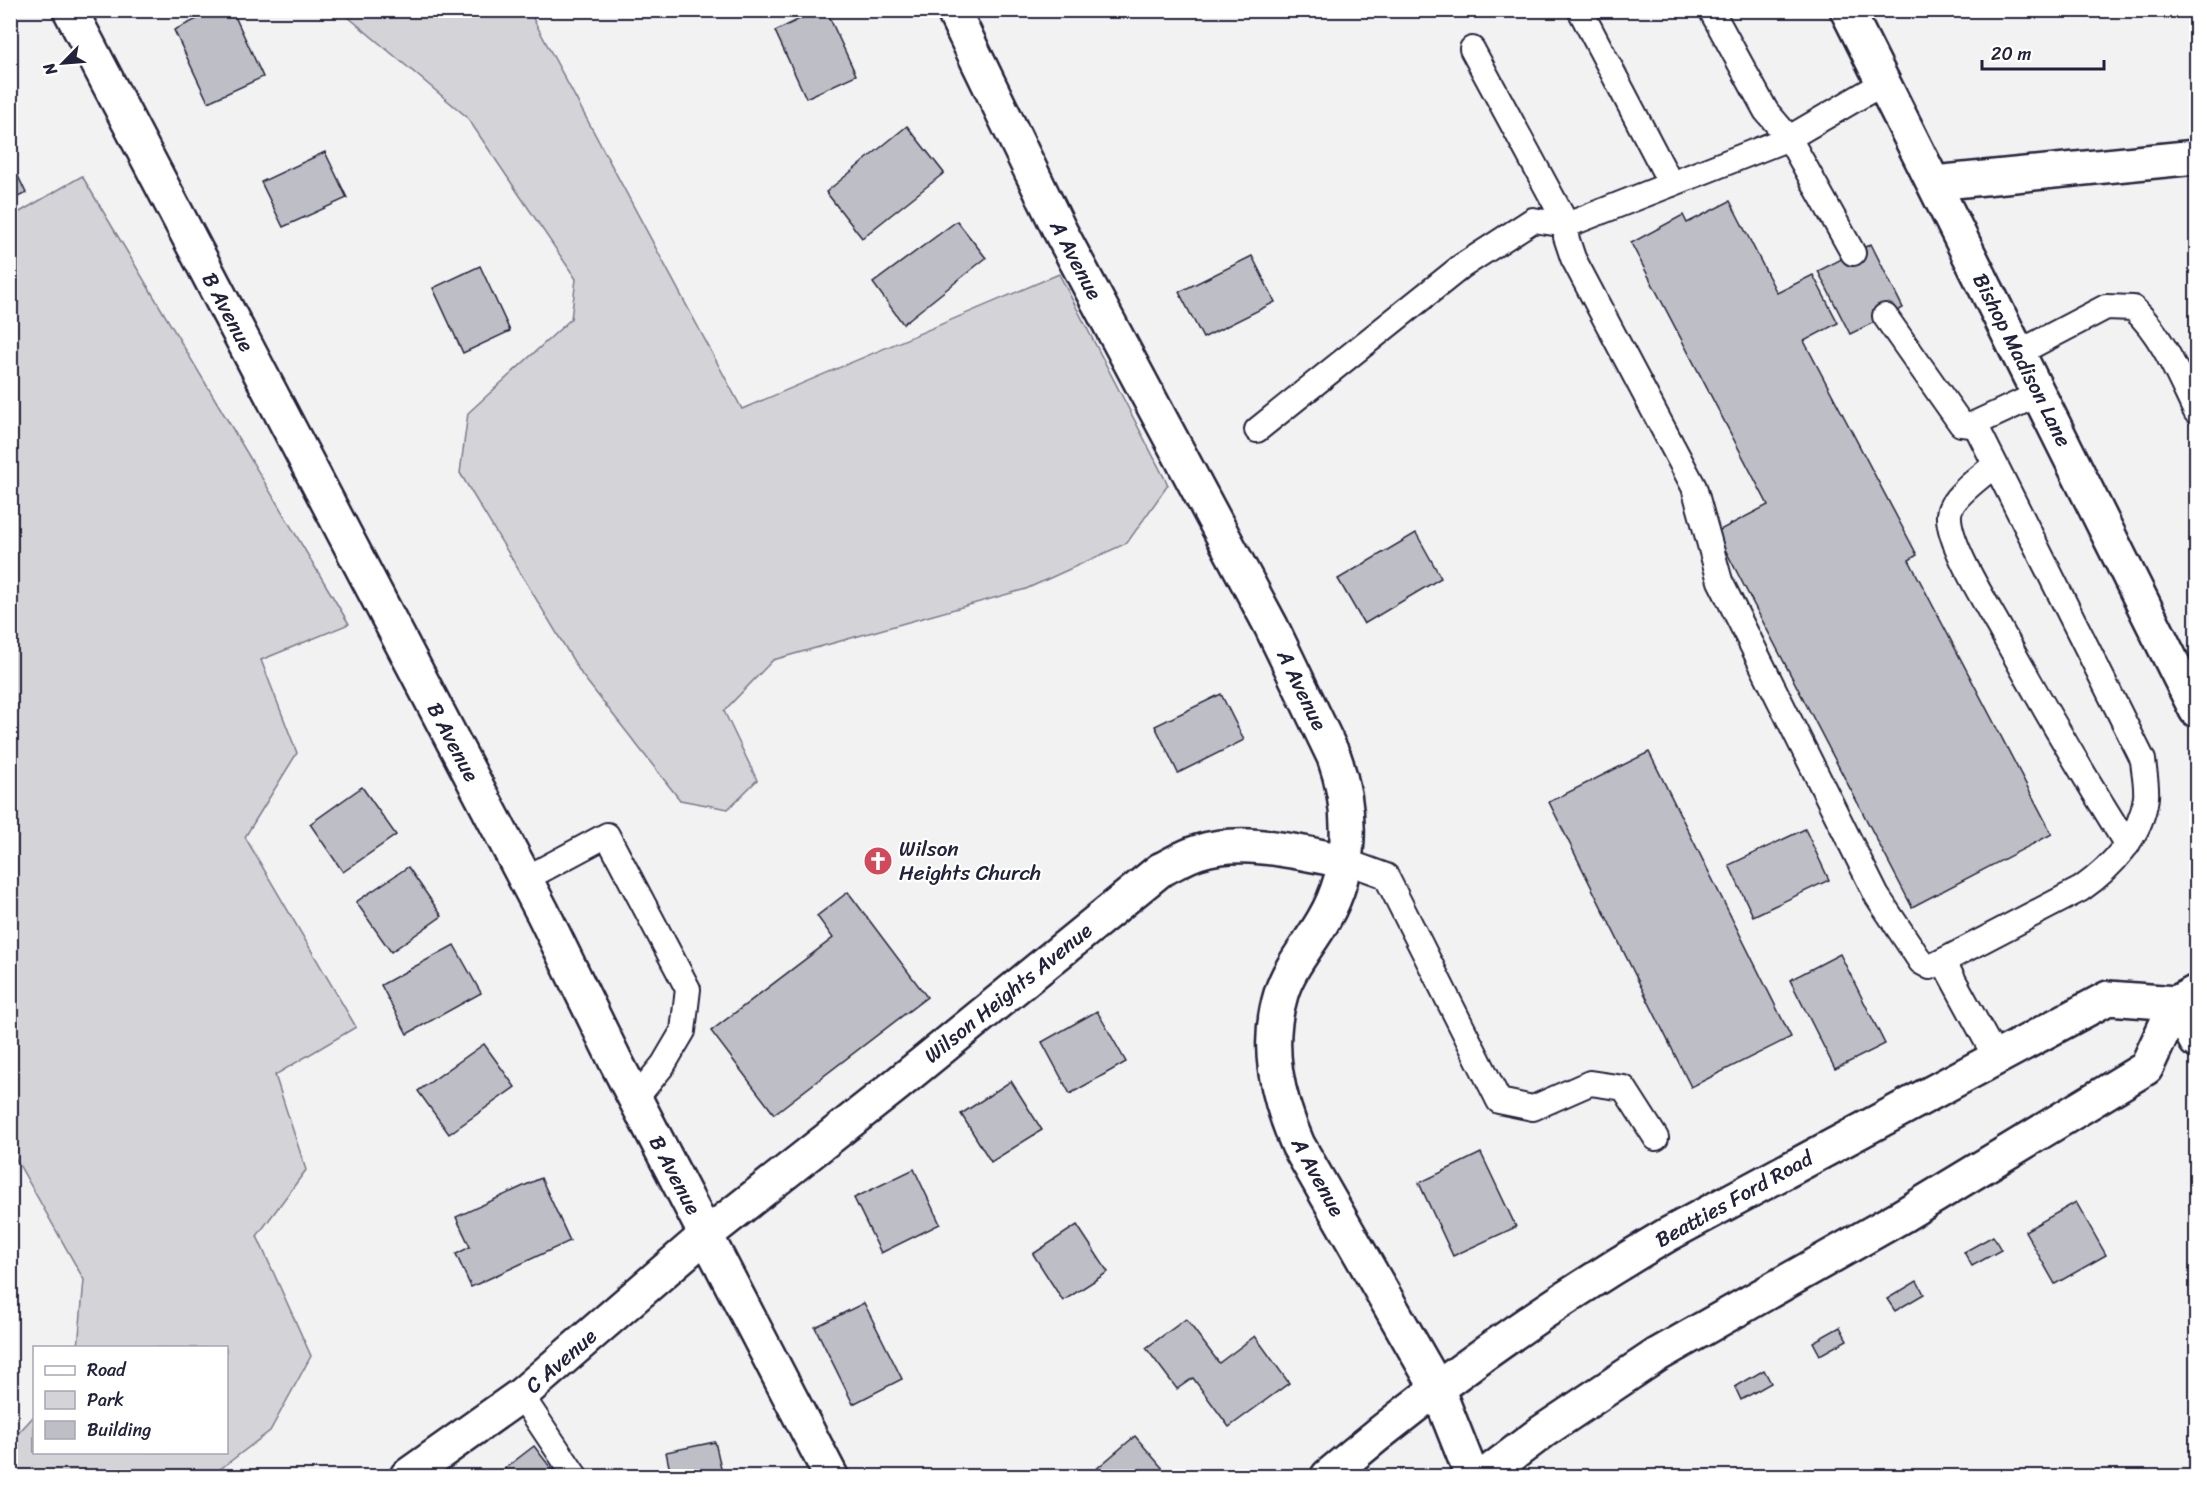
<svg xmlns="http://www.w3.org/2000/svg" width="2207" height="1487" viewBox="0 0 2207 1487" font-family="Sriracha,sans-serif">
<rect width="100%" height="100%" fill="#f2f2f3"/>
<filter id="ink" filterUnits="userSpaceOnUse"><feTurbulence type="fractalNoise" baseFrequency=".0167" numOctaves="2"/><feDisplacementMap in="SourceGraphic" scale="12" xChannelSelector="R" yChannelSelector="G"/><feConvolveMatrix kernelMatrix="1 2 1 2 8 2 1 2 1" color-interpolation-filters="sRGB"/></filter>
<g filter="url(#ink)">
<g fill="#d3d3d8" stroke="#7a7a8a" stroke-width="1.5">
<polygon points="341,11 529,11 742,409 1059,274 1168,485 1127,543 1026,589 773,660 724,711 757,780 728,809 680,800 582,675 460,473 468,413 571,319 576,279 467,117"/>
<polygon points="82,176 349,624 261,660 297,753 245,837 356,1027 275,1075 306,1170 257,1236 311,1356 270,1431 211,1476 22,1476 11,1450 11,1441 34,1416 34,1452 226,1452 226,1348 78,1347 84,1280 13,1154 11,1154 11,217"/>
</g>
<g fill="#bebec6" stroke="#22223b" stroke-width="1.5">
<polygon points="216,10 232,10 263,77 208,102 174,30"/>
<polygon points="818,10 826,10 856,75 806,98 775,31"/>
<polygon points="907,126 944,173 862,238 826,192"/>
<polygon points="325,152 347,198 283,227 261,182"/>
<polygon points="10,159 26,193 10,201"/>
<polygon points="1730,201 1777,293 1813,275 1838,323 1804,341 1917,555 1909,560 2052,834 1912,907 1716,532 1768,505 1631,243 1683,215 1687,223"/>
<polygon points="957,221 986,258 903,324 873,283"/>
<polygon points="1871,244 1903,308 1850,334 1818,271"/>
<polygon points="1252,256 1275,302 1203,338 1179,292"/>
<polygon points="480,266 510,331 463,353 433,288"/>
<polygon points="1416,533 1441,578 1364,624 1338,579"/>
<polygon points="1221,694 1244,740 1178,773 1155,726"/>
<polygon points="1649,752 1791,1037 1691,1087 1549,802"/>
<polygon points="362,787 396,835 343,872 310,824"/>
<polygon points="1805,829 1829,880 1753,916 1729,865"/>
<polygon points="408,867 442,916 391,952 356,902"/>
<polygon points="848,892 927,997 774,1114 711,1031 833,938 817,916"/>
<polygon points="454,945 481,993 407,1034 381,985"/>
<polygon points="1840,954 1885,1044 1835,1069 1790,980"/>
<polygon points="1097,1011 1126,1062 1070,1094 1042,1042"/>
<polygon points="484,1044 515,1087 449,1134 418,1091"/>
<polygon points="1011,1081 1042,1130 991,1162 961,1114"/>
<polygon points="1481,1153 1516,1227 1453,1256 1419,1183"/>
<polygon points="914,1169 940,1224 881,1253 854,1198"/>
<polygon points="541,1178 570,1241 471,1287 456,1254 470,1247 456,1217"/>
<polygon points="2076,1202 2106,1255 2055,1284 2025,1231"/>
<polygon points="1077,1225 1108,1272 1063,1301 1033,1254"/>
<polygon points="1993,1236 2001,1250 1972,1266 1964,1252"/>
<polygon points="1917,1281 1924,1294 1895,1311 1887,1299"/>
<polygon points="864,1303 902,1379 853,1404 815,1327"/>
<polygon points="1186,1319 1219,1363 1255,1336 1289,1383 1229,1427 1193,1378 1177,1389 1146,1348"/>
<polygon points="1840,1327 1847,1340 1820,1355 1813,1342"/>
<polygon points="1764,1370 1771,1383 1741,1400 1735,1387"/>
<polygon points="1135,1436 1169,1476 1088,1476"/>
<polygon points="715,1442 723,1476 671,1476 666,1452"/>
<polygon points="534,1446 557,1476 495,1476"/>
</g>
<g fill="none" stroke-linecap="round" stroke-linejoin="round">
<g stroke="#22223b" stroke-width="28">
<g id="service">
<polyline points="1580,10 1671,184"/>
<polyline points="1711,10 1766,111 1789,138 1853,253"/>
<polyline points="1472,49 1567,225"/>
<polyline points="1883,83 1789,138 1567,225 1566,237 1573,258 1694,487 1720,581 1877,896 1921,962 1930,967 1943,961 1996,1058"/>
<polyline points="1885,316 1961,424 1972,425 2039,394"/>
<path d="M 2018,353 L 2106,307 L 2133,308 C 2163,336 2178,375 2196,412"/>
<polyline points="1257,430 1462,266 1533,220 1567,225"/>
<path d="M 1995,465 C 1983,475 1950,498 1949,514 C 1947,541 1984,600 1998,625 C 2039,700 2082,773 2127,845"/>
<polyline points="1345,861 1386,876 1499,1101 1533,1108 1590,1083 1624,1088 1656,1138"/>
<polyline points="525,879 607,835 688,989 683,1031 663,1065 635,1099"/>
<path d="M 1943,961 L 2081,889 C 2111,868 2142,835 2146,797 C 2147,785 2144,772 2143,760 L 1975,424"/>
<polyline points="521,1395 575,1476"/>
</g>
</g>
<g stroke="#22223b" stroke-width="38">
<g id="minor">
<polyline points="70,10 543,913 615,1060 831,1476"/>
<path d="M 953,10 L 1059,229 L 1271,626 L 1334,757 C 1353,810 1353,869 1324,919 C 1310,944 1289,967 1281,994 C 1265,1046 1277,1097 1298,1145 L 1437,1388"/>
<polyline points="1847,10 2196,710"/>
<polyline points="1934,183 2196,157"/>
<path d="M 407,1476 L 521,1395 L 706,1235 L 895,1086 L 1160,870 C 1173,864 1185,856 1198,852 C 1246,837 1298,853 1345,861"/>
</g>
</g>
<g stroke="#22223b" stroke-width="38">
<g id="tertiary">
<polyline points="2176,1003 2196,1041"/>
<polyline points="1437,1388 1472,1476"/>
</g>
</g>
<g stroke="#22223b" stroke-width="38">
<g id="secondary">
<path d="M 1328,1476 C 1434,1386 1547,1305 1667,1235 L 2108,998 L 2176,1003 L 2196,992"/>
<polyline points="1484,1476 1542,1432 1657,1355 1902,1216 2146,1068 2176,1003"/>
</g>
</g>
<use href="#service" stroke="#fff" stroke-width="24"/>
<use href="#minor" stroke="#fff" stroke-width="33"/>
<use href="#tertiary" stroke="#fff" stroke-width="33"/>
<use href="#secondary" stroke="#fff" stroke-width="33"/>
</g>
</g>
<defs>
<g id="church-disc" transform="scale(1.5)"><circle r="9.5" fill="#d1495b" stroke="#fff"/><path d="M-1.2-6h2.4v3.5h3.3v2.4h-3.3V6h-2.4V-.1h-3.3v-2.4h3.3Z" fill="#fff"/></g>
</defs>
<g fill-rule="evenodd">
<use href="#church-disc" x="878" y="861"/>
</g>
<g text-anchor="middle" stroke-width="4.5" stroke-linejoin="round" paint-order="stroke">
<g font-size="21" fill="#22223b" stroke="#fff">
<text transform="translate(1076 260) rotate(62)" y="7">A Avenue</text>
<text transform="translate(228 312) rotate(62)" y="7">B Avenue</text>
<text transform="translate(2022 360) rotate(63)" y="7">Bishop Madison Lane</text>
<text transform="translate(1302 690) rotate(64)" y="7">A Avenue</text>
<text transform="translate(453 742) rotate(62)" y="7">B Avenue</text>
<text transform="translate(1008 993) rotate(-39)" y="7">Wilson Heights Avenue</text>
<text transform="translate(675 1175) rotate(62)" y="7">B Avenue</text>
<text transform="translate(1318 1177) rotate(61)" y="7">A Avenue</text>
<text transform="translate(1734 1199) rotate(-29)" y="7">Beatties Ford Road</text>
<text transform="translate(561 1361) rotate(-41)" y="7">C Avenue</text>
</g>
<g font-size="21" fill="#22223b" stroke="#fff" text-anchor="start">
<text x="899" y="856">Wilson<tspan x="899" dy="24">Heights Church</tspan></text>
</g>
</g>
<rect width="2207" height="1487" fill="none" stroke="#fff" stroke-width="36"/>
<rect x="18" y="18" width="2171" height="1451" fill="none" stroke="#22223b" stroke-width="2" filter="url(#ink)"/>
<rect x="33" y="1346" width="195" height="108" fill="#ffffff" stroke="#a7a7b1" stroke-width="1.5"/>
<rect x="45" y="1366" width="30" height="9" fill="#ffffff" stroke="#a7a7b1" stroke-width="1.5"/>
<text x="87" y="1376" font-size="18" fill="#22223b">Road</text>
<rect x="45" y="1391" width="30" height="18" fill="#d3d3d8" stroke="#a7a7b1" stroke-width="1.5"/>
<text x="87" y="1406" font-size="18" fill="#22223b">Park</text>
<rect x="45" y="1421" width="30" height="18" fill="#bebec6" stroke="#a7a7b1" stroke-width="1.5"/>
<text x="87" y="1436" font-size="18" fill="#22223b">Building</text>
<g transform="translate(63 63) rotate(245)" stroke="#ffffff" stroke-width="4.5" paint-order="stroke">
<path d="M0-4.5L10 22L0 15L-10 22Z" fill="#22223b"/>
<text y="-9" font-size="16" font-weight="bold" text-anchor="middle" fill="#22223b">N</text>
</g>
<path d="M1982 60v9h122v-9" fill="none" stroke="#22223b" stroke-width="3"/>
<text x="1991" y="60" font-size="18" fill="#22223b" stroke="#ffffff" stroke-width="4.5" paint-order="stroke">20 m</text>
</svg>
